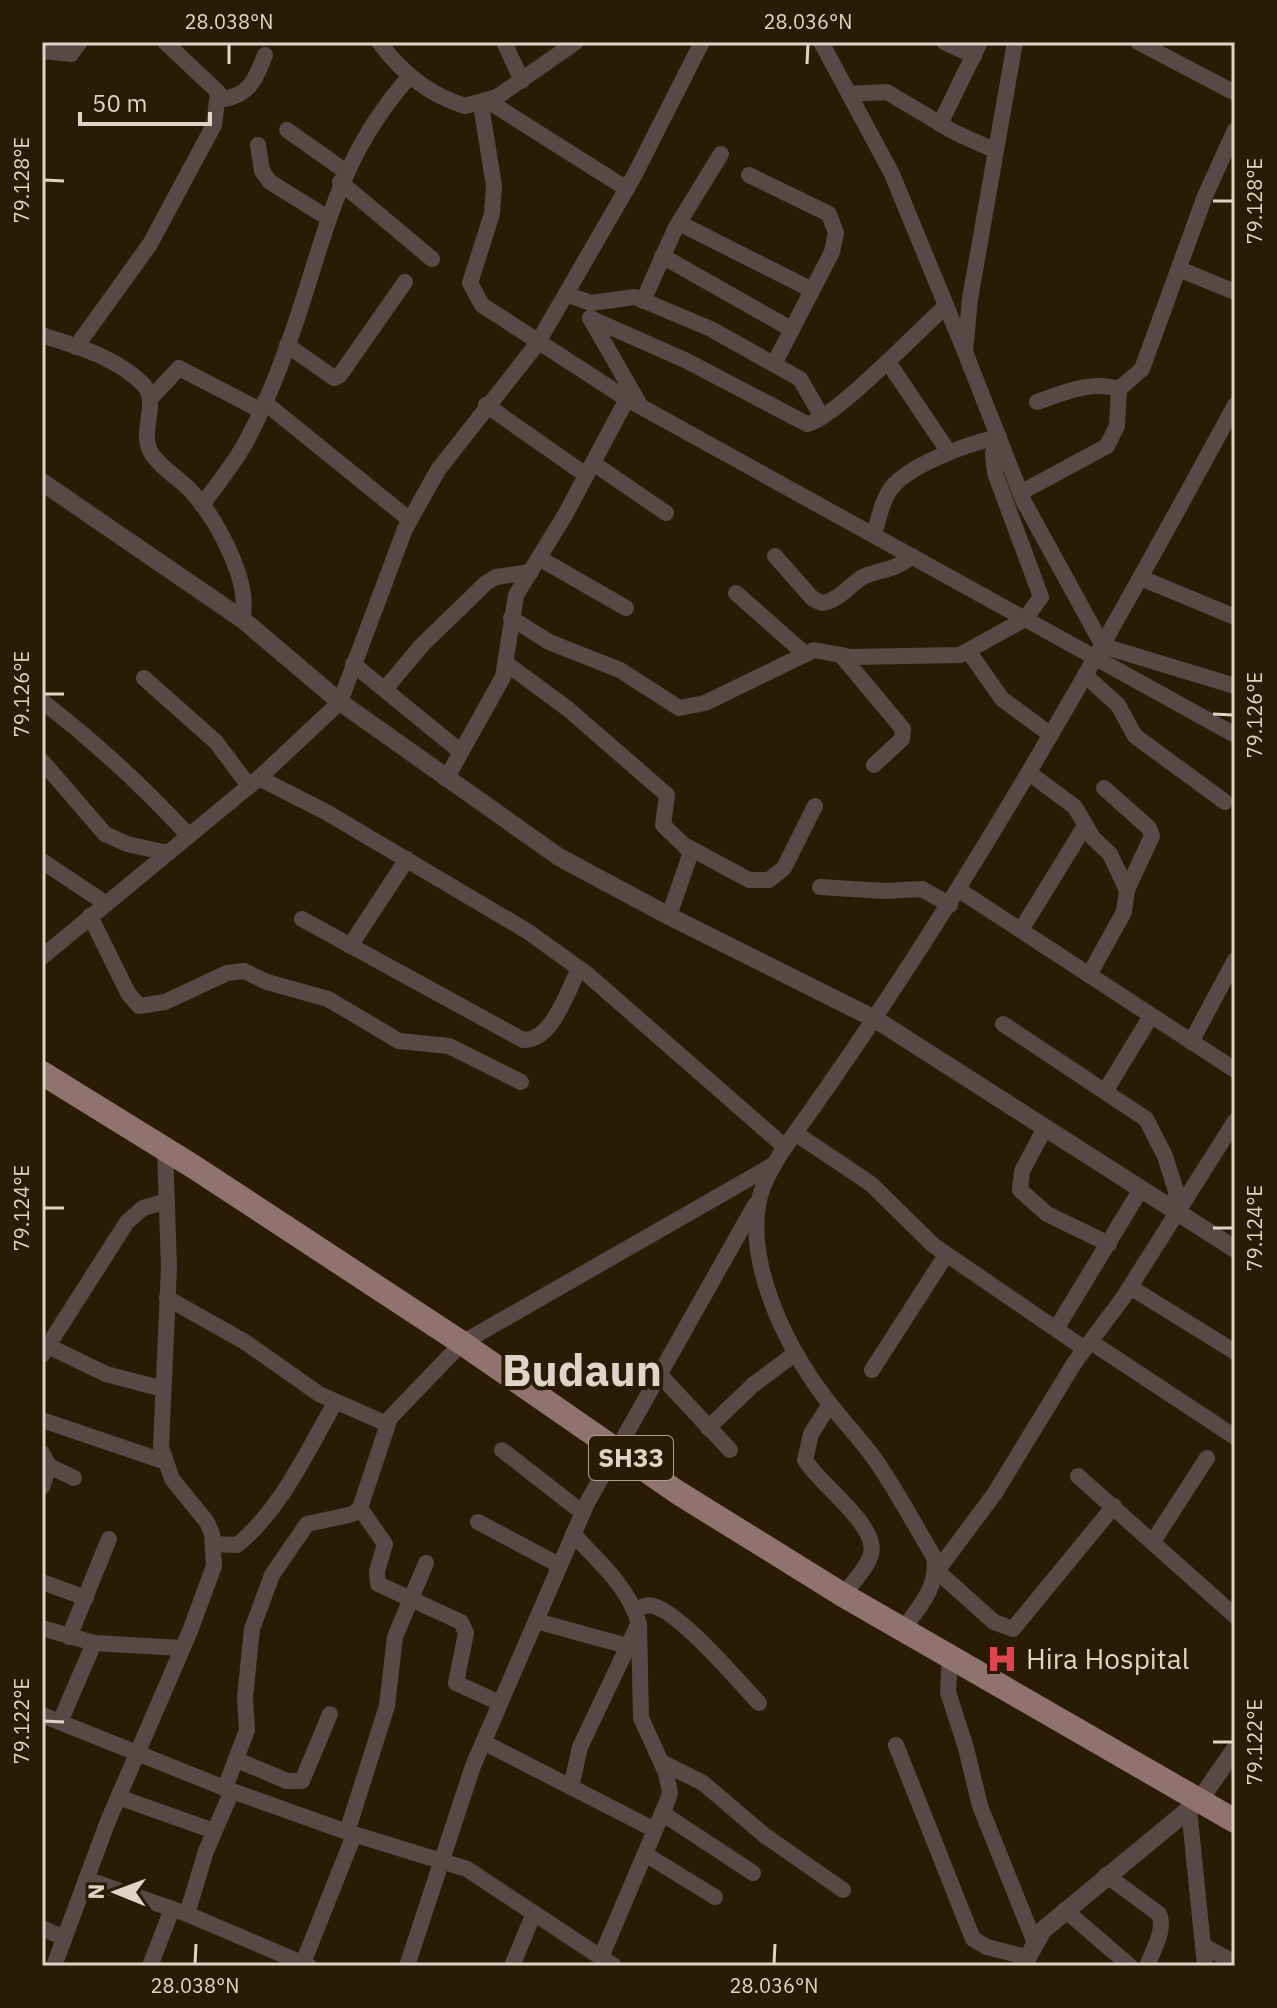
<svg xmlns="http://www.w3.org/2000/svg" width="1277" height="2008" viewBox="0 0 1277 2008" font-family="'IBM Plex Sans',sans-serif">
<rect width="100%" height="100%" fill="#2a1c04"/>
<g fill="none" stroke-linecap="round" stroke-linejoin="round">
<g stroke="#584947" stroke-width="16">
<path d="M 379,42 C 401,72 429,95 465,106 L 497,97 L 576,42"/>
<polyline points="504,42 522,81"/>
<polyline points="821,42 892,174 963,347"/>
<polyline points="944,42 974,56"/>
<polyline points="1015,42 970,299 965,352 1024,502 1103,646 1235,686"/>
<polyline points="1138,42 1235,93"/>
<polyline points="42,51 71,54 80,42"/>
<polyline points="849,94 887,92 954,132 996,151"/>
<path d="M 219,100 C 249,96 255,81 265,55"/>
<polyline points="488,101 627,189"/>
<polyline points="481,105 494,186 492,214 470,283 482,305 627,399 1235,735"/>
<polyline points="940,124 980,42"/>
<polyline points="287,130 345,171"/>
<polyline points="258,145 262,171 270,182 328,218"/>
<polyline points="749,175 829,214 836,233 832,252 774,364"/>
<polyline points="340,182 432,259"/>
<polyline points="679,223 810,289"/>
<polyline points="662,256 791,329"/>
<polyline points="1179,269 1235,292"/>
<polyline points="566,294 591,303 635,297 711,329 800,379 822,417"/>
<polyline points="643,301 675,229 721,154"/>
<path d="M 590,318 L 687,361 L 807,424 C 833,420 921,328 946,306"/>
<polyline points="590,318 640,405"/>
<path d="M 42,335 C 77,347 114,356 142,383 C 163,403 134,435 155,458 C 165,471 180,479 191,491 C 216,518 252,583 242,619"/>
<polyline points="287,345 334,378 340,375 405,282"/>
<polyline points="76,347 150,244 214,125 218,92 165,42"/>
<polyline points="888,362 948,451"/>
<polyline points="150,399 179,368 260,410"/>
<polyline points="264,402 410,520"/>
<path d="M 1037,402 C 1063,393 1091,380 1119,389"/>
<polyline points="486,405 586,475"/>
<polyline points="593,463 666,513"/>
<polyline points="1020,493 1107,446 1117,426 1119,389 1142,369 1205,196 1235,130"/>
<path d="M 202,505 C 217,484 235,463 247,440 C 264,408 278,373 290,339 C 326,238 335,160 410,76"/>
<path d="M 874,535 C 878,521 881,505 888,493 C 903,466 970,443 999,437"/>
<path d="M 775,556 L 813,599 L 822,603 C 840,601 850,583 865,576 C 885,568 894,571 912,556"/>
<polyline points="539,558 626,608"/>
<polyline points="1141,578 1235,617"/>
<polyline points="736,593 805,654"/>
<polyline points="511,618 549,642 620,670 679,708 705,703 814,650 851,657 960,655 1025,619 1041,597 995,473 993,453 999,437"/>
<polyline points="969,652 1002,699 1051,735"/>
<polyline points="841,655 903,729 902,739 874,765"/>
<polyline points="353,664 461,752"/>
<polyline points="507,664 568,709 667,795 663,825 691,852 669,916"/>
<polyline points="1086,676 1118,705 1135,736 1225,802"/>
<polyline points="144,678 216,742 249,786"/>
<polyline points="385,689 422,645 486,583 496,577 531,572"/>
<path d="M 42,701 C 95,742 144,787 189,836"/>
<polyline points="42,761 105,834 127,844 168,853"/>
<polyline points="1029,773 1075,807 1093,838 1110,854 1127,890 1124,912 1089,975"/>
<polyline points="259,778 326,812 527,931 587,974 785,1147"/>
<polyline points="446,779 503,677 516,595 565,515 627,399"/>
<polyline points="1104,788 1149,828 1152,836 1127,890"/>
<polyline points="688,847 749,880 769,880 784,868 815,806"/>
<polyline points="42,861 105,903"/>
<polyline points="820,887 884,891 922,889 950,905"/>
<polyline points="959,890 1235,1070"/>
<polyline points="90,916 128,993 139,1006 165,1002 227,973 244,971 267,982 328,999 399,1041 449,1046 521,1082"/>
<path d="M 302,919 L 523,1040 C 553,1041 567,991 579,969"/>
<polyline points="1021,930 1085,826"/>
<polyline points="350,946 407,859"/>
<polyline points="42,957 259,778 340,702 405,529 438,470 537,344 634,176 702,42"/>
<polyline points="1003,1024 1146,1119 1165,1156 1176,1191 1176,1212"/>
<polyline points="1191,1042 1235,960"/>
<polyline points="1106,1090 1151,1016"/>
<polyline points="1045,1128 1022,1171 1020,1190 1047,1214 1109,1244"/>
<polyline points="795,1133 871,1184 933,1245 1085,1349"/>
<polyline points="1130,1287 1235,1352"/>
<polyline points="167,1298 245,1342 319,1394 387,1424"/>
<polyline points="1056,1329 1141,1189"/>
<polyline points="1091,1342 1235,1437"/>
<polyline points="48,1346 106,1374 163,1389"/>
<polyline points="42,1355 127,1222 143,1208 167,1201"/>
<polyline points="872,1370 946,1255"/>
<polyline points="660,1375 730,1450"/>
<path d="M 830,1404 L 811,1434 L 805,1460 C 819,1484 879,1526 871,1554 C 867,1569 852,1583 843,1595"/>
<polyline points="42,1420 163,1461"/>
<polyline points="708,1428 753,1385 796,1353"/>
<polyline points="502,1450 583,1513"/>
<polyline points="42,1453 49,1466 74,1478"/>
<polyline points="1078,1476 1235,1616"/>
<polyline points="42,1487 49,1466"/>
<polyline points="1114,1506 1013,1629 994,1622 937,1571 995,1493 1075,1362 1123,1298 1235,1121"/>
<polyline points="360,1508 385,1544 377,1571 378,1584 461,1622 466,1633 456,1683 500,1703"/>
<polyline points="478,1522 559,1565"/>
<path d="M 573,1534 C 598,1561 629,1587 639,1624 L 641,1718 L 666,1773 L 670,1793 L 667,1802 L 601,1957"/>
<polyline points="1154,1540 1207,1458"/>
<path d="M 213,1544 L 237,1545 C 281,1510 307,1451 335,1403"/>
<polyline points="42,1582 86,1598"/>
<path d="M 635,1610 C 641,1607 646,1604 653,1606 C 680,1612 739,1682 759,1703"/>
<polyline points="536,1621 627,1646"/>
<polyline points="42,1628 94,1643 182,1648"/>
<path d="M 903,1629 C 920,1606 939,1586 934,1557 C 914,1524 896,1489 874,1458 C 858,1436 839,1417 823,1395 C 785,1344 744,1261 760,1196 C 765,1178 775,1162 785,1147 C 955,912 1097,660 1235,405"/>
<polyline points="69,1637 109,1539"/>
<polyline points="950,1655 948,1692 966,1748 980,1806 1035,1943"/>
<polyline points="42,1715 232,1791 347,1832 467,1869 614,1966"/>
<polyline points="60,1722 94,1643"/>
<polyline points="483,1742 655,1830"/>
<polyline points="896,1745 973,1939 987,1947 1026,1957"/>
<polyline points="237,1760 287,1781 302,1781 330,1714"/>
<polyline points="661,1762 703,1783 764,1835 843,1890"/>
<polyline points="571,1787 580,1747 638,1625"/>
<polyline points="225,1788 247,1730 245,1697 252,1629 272,1575 307,1524 353,1514 360,1508 390,1418 462,1343 773,1165"/>
<polyline points="118,1797 214,1831"/>
<polyline points="1189,1809 1205,1966"/>
<polyline points="662,1813 753,1873"/>
<polyline points="347,1832 387,1706 395,1637 426,1563"/>
<polyline points="645,1854 715,1897"/>
<path d="M 1106,1875 L 1159,1914 C 1166,1930 1153,1950 1147,1966"/>
<polyline points="86,1879 187,1914 309,1966"/>
<polyline points="1065,1910 1130,1966"/>
<polyline points="187,1914 206,1851 232,1791"/>
<polyline points="42,1928 64,1938"/>
<polyline points="1204,1946 1235,1963"/>
<polyline points="303,1963 354,1835"/>
<polyline points="54,1966 108,1821 190,1631 214,1566 212,1534 207,1522 172,1479 161,1447 169,1267 165,1149"/>
<polyline points="150,1966 172,1909"/>
<polyline points="407,1966 473,1766 587,1503 755,1205"/>
<polyline points="512,1966 534,1913"/>
</g>
<g stroke="#584947" stroke-width="18">
<polyline points="42,482 242,619 340,702 559,857 669,916 875,1019 1235,1249"/>
<polyline points="1023,1966 1043,1930 1199,1801 1235,1749"/>
</g>
<polyline stroke="#90736e" stroke-width="24" points="42,1073 194,1167 462,1343 677,1492 843,1595 1235,1821"/>
</g>
<path fill="none" stroke="#ded5c7" stroke-width="3" d="M 229,64 L 229,44M 807,64 L 808,44M 44,180 L 64,181M 1213,201 L 1233,201M 44,694 L 64,694M 1213,714 L 1233,715M 44,1208 L 64,1208M 1213,1228 L 1233,1228M 44,1721 L 64,1722M 1213,1742 L 1233,1742M 195,1964 L 196,1944M 774,1964 L 775,1944"/>
<defs>
<g id="hospital-bare" transform="scale(2.4)"><path d="M-5-5h3v3.5h4V-5h3V5h-3V1.5h-4V5h-3Z" fill="#e0444e" stroke="#2a1c04" stroke-width="2.5" paint-order="stroke"/></g>
</defs>
<g fill-rule="evenodd">
<use href="#hospital-bare" x="1002" y="1659"/>
</g>
<g text-anchor="middle" stroke-width="8" stroke-linejoin="round" paint-order="stroke">
<rect fill="#2a1c04" stroke="#a89e8c" stroke-width="2" x="589" y="1436" width="84" height="44" rx="6"/>
<g font-size="26" font-weight="bold" fill="#ded5c7">
<text x="631" y="1467">SH33</text>
</g>
<g font-size="28" fill="#ded5c7" stroke="#2a1c04" text-anchor="start">
<text x="1026" y="1669">Hira Hospital</text>
</g>
<g font-size="44" font-weight="bold" fill="#ded5c7" stroke="#2a1c04">
<text x="582" y="1386">Budaun</text>
</g>
</g>
<rect width="1277" height="2008" fill="none" stroke="#2a1c04" stroke-width="88"/>
<g transform="translate(116 1892) rotate(271)" stroke="#2a1c04" stroke-width="6" paint-order="stroke">
<path d="M0-6L14 30L0 20L-14 30Z" fill="#ded5c7"/>
<text y="-12" font-size="22" font-weight="bold" text-anchor="middle" fill="#ded5c7">N</text>
</g>
<path d="M80 112v12h130v-12" fill="none" stroke="#ded5c7" stroke-width="4"/>
<text x="92" y="112" font-size="24" fill="#ded5c7" stroke="#2a1c04" stroke-width="6" paint-order="stroke">50 m</text>
<rect x="44" y="44" width="1189" height="1920" fill="none" stroke="#ded5c7" stroke-width="3"/>
<g font-size="20" text-anchor="middle" fill="#ded5c7">
<text x="229" y="29">28.038°N</text>
<text x="808" y="29">28.036°N</text>
<text transform="translate(22 180) rotate(-90)" y="7">79.128°E</text>
<text transform="translate(1255 201) rotate(-90)" y="7">79.128°E</text>
<text transform="translate(22 694) rotate(-90)" y="7">79.126°E</text>
<text transform="translate(1255 715) rotate(-90)" y="7">79.126°E</text>
<text transform="translate(22 1208) rotate(-90)" y="7">79.124°E</text>
<text transform="translate(1255 1228) rotate(-90)" y="7">79.124°E</text>
<text transform="translate(22 1721) rotate(-90)" y="7">79.122°E</text>
<text transform="translate(1255 1742) rotate(-90)" y="7">79.122°E</text>
<text x="195" y="1993">28.038°N</text>
<text x="774" y="1993">28.036°N</text>
</g>
</svg>
